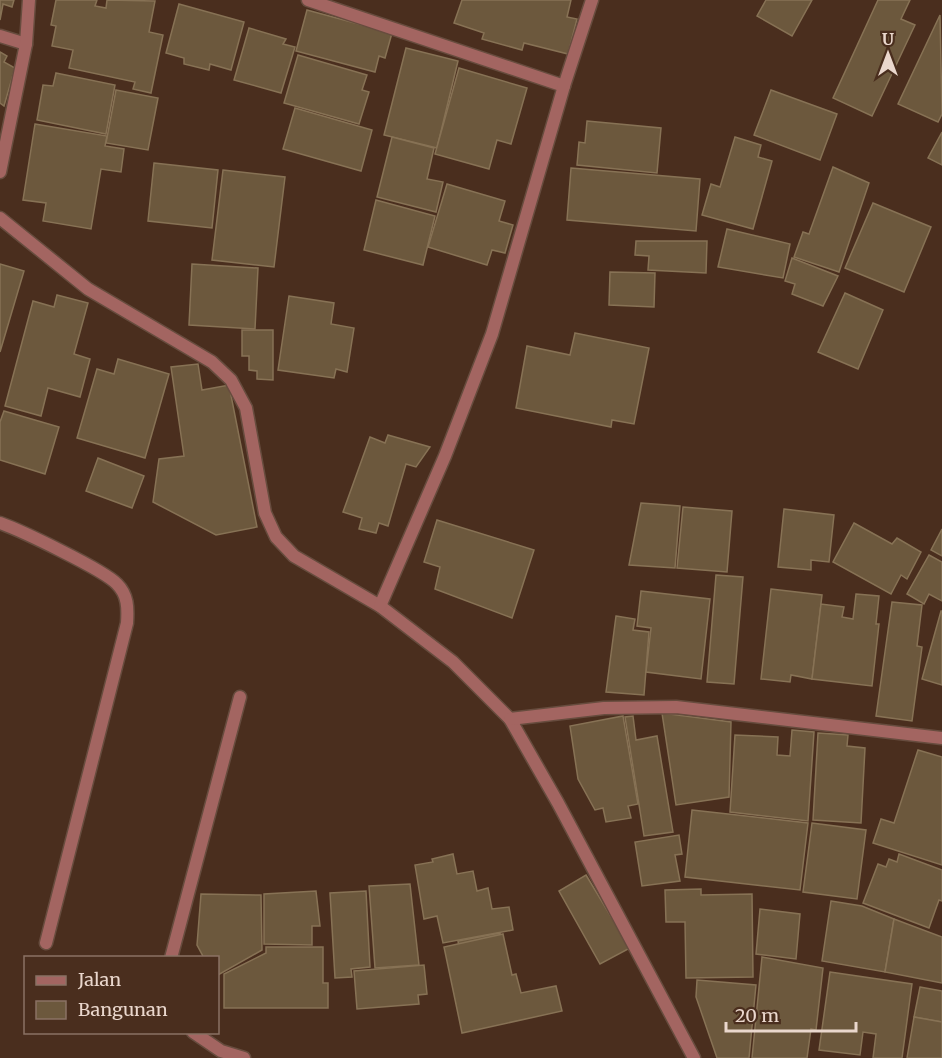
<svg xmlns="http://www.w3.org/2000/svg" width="942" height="1058" viewBox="0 0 942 1058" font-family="Merriweather,serif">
<rect width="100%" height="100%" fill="#4a2e1e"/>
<g fill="#6c583d" stroke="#877255" stroke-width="1.5">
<polygon points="0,0 14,0 12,7 3,4 0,20"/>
<polygon points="56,0 97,0 95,6 106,8 107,0 155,1 149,32 163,35 151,93 133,89 135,82 69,68 73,50 52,46 56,26 51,25"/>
<polygon points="462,0 571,0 567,17 577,19 568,54 524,43 522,50 482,39 484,33 454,23"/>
<polygon points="766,0 812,0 792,36 757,16"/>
<polygon points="878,0 910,0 901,19 915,25 872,116 833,98"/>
<polygon points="179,4 244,22 231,70 210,64 209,70 184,64 184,58 166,53"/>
<polygon points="307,10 392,33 385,58 379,56 375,72 296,51"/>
<polygon points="940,15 942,114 938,122 898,104"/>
<polygon points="249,28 286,39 283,44 295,47 281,93 234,80"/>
<polygon points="406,48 458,61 437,148 384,135"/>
<polygon points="0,52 7,56 4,62 15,68 4,106 0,103"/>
<polygon points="298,55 367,75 362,90 369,92 359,124 284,103"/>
<polygon points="459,68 527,88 511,144 497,140 489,169 435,154"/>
<polygon points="56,73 115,85 106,134 37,120 43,85 53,86"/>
<polygon points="116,90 158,98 148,150 106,143"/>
<polygon points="771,90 837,114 820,160 754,135"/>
<polygon points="295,108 372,130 361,171 283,149"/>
<polygon points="587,121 661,128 657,173 577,165 579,142 585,143"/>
<polygon points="35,124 107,136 105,146 124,149 121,172 101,169 91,229 43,221 46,203 23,200"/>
<polygon points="942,132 942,165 928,158"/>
<polygon points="392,137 434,148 427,179 443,182 436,212 377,197"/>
<polygon points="735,137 761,145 758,157 772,161 753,229 702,215 711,184 720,187"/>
<polygon points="154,163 218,170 212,228 148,221"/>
<polygon points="833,167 869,183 839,272 794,257 803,232 809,234"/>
<polygon points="571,168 700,179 696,231 567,220"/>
<polygon points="223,170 285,177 274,267 212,260"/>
<polygon points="447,184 505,201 499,221 513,225 505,253 492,250 487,265 428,247"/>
<polygon points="376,200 435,216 423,265 364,250"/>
<polygon points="873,203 931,227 904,292 845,268"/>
<polygon points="727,229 790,244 783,278 718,267"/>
<polygon points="636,241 707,241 706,273 648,270 649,256 635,255"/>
<polygon points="792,258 838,276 823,306 792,294 795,284 785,281"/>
<polygon points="0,264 24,271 0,352"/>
<polygon points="192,264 258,268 255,329 189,325"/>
<polygon points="610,272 655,273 654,307 609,305"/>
<polygon points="845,293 883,310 858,369 818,352"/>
<polygon points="57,295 88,303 74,354 90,359 80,397 48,388 41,416 5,406 33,301 54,307"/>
<polygon points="289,296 334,303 331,324 354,328 347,372 336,369 334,378 278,370"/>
<polygon points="242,330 273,330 273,380 257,379 257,371 249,370 249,356 242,356"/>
<polygon points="575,333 649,348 634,424 612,420 611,427 516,408 527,346 570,355"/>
<polygon points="118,359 169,374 145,458 77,438 97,369 114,374"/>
<polygon points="198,364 202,390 229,385 257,527 216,535 153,502 159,459 184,456 171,367"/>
<polygon points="4,411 59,427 45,474 0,460 0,422"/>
<polygon points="388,435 430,447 416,467 406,464 388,526 379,523 376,533 359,529 362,518 343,512 370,437 385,443"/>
<polygon points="98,458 144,476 132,508 86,491"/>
<polygon points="641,503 680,506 675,568 629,565"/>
<polygon points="683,507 732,511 727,572 677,568"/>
<polygon points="784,509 834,515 829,562 811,560 811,570 778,567"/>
<polygon points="437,520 534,550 512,618 435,589 440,567 424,562"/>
<polygon points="854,523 892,544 897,538 921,552 907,579 901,575 891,594 833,562"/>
<polygon points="942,529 942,556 931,550"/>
<polygon points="929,555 942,562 942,601 929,594 924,604 907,594"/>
<polygon points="716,575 743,577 734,684 707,682"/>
<polygon points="771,589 822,595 812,679 791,675 790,682 761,679"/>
<polygon points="641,591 710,599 701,679 646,672 651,628 637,626"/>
<polygon points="856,594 879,596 876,624 879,624 872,686 812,679 821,604 844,607 842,617 853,619"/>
<polygon points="892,602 922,605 917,646 922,647 912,721 876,716"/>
<polygon points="941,611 942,611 942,685 922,679"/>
<polygon points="616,616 635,619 633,630 649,632 644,695 606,692"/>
<polygon points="662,713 731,722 729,797 676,805"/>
<polygon points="623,716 638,804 628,806 631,818 606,822 603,808 595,810 578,779 570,726"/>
<polygon points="633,716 636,740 657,736 673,832 644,836 625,717"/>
<polygon points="792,730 814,732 808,821 730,812 735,735 778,737 777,755 790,756"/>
<polygon points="818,733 848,735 847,746 865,748 861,823 813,820"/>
<polygon points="918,750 942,757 942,865 873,843 881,819 894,823"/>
<polygon points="692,810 808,823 800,890 685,877"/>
<polygon points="812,823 866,830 857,899 803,892"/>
<polygon points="679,835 682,854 675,855 680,881 642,886 635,842"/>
<polygon points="453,854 457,874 473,871 477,891 488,888 492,909 509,907 513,930 443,943 437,916 424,919 415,865 433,862 432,859"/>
<polygon points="899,854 942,870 942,901 939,900 929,928 863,903 878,864 886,867 889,859 897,862"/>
<polygon points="586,875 630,948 600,964 559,891"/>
<polygon points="410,884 419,965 375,968 369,886"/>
<polygon points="701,889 701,895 752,894 753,977 686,978 685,922 666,922 665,890"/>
<polygon points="316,891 320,926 312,926 312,945 264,944 264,894"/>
<polygon points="366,891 370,967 351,969 352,977 335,978 330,893"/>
<polygon points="201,894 261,895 262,950 218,975 218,958 204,958 197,945"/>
<polygon points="831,901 862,906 894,919 885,972 822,961"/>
<polygon points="760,909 800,914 796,959 756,954"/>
<polygon points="894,919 942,937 942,983 885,972"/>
<polygon points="500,933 512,998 469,1006 458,941"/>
<polygon points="503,934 512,975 516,974 521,993 556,986 562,1011 462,1033 444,947"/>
<polygon points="266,947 323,947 323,983 328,983 328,1008 224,1008 224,974 266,953"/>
<polygon points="762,957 823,968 816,1030 811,1029 807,1058 752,1058"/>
<polygon points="424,965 427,994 418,995 419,1004 357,1009 354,971"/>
<polygon points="830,972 912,984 902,1058 873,1058 876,1034 863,1032 860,1055 819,1050"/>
<polygon points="697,980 756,985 749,1058 717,1058 696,997"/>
<polygon points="920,987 942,991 942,1022 914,1017"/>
<polygon points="914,1017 942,1022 942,1058 907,1058"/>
</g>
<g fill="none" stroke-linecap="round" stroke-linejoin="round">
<g stroke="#674c3e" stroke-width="15">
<g id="minor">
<polyline points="308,0 564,86"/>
<polyline points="0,36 26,44"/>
<polyline points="0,172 26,44 29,0"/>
<polyline points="0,218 88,289 212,362 231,380 246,408 265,513 276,537 294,556 380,606 453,662 510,719 558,803 694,1058"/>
<path d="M 0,523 C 20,530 104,570 117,584 C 128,595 128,608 127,623 L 46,943"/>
<polyline points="380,606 445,456 492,334 564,86 592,0"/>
<polyline points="510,719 604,708 676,707 942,738"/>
<polyline points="171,958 240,697"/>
<polyline points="193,1032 221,1051 244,1058"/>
</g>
</g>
<use href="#minor" stroke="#a36561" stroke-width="12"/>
</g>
<rect x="24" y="956" width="195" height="78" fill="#4a2e1e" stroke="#8a7264" stroke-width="1.5"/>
<rect x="36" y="976" width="30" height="9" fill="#a36561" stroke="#8a7264" stroke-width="1.5"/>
<text x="78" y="986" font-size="18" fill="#ead7cd">Jalan</text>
<rect x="36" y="1001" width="30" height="18" fill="#6c583d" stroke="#8a7264" stroke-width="1.5"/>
<text x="78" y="1016" font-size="18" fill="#ead7cd">Bangunan</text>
<g transform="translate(888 54)" stroke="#4a2e1e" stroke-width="4.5" paint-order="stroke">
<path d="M0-4.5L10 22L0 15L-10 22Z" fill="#ead7cd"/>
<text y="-9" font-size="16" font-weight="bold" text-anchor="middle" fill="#ead7cd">U</text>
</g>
<path d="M726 1022v9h130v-9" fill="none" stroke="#ead7cd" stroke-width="3"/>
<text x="735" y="1022" font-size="18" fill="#ead7cd" stroke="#4a2e1e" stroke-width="4.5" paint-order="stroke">20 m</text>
</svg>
